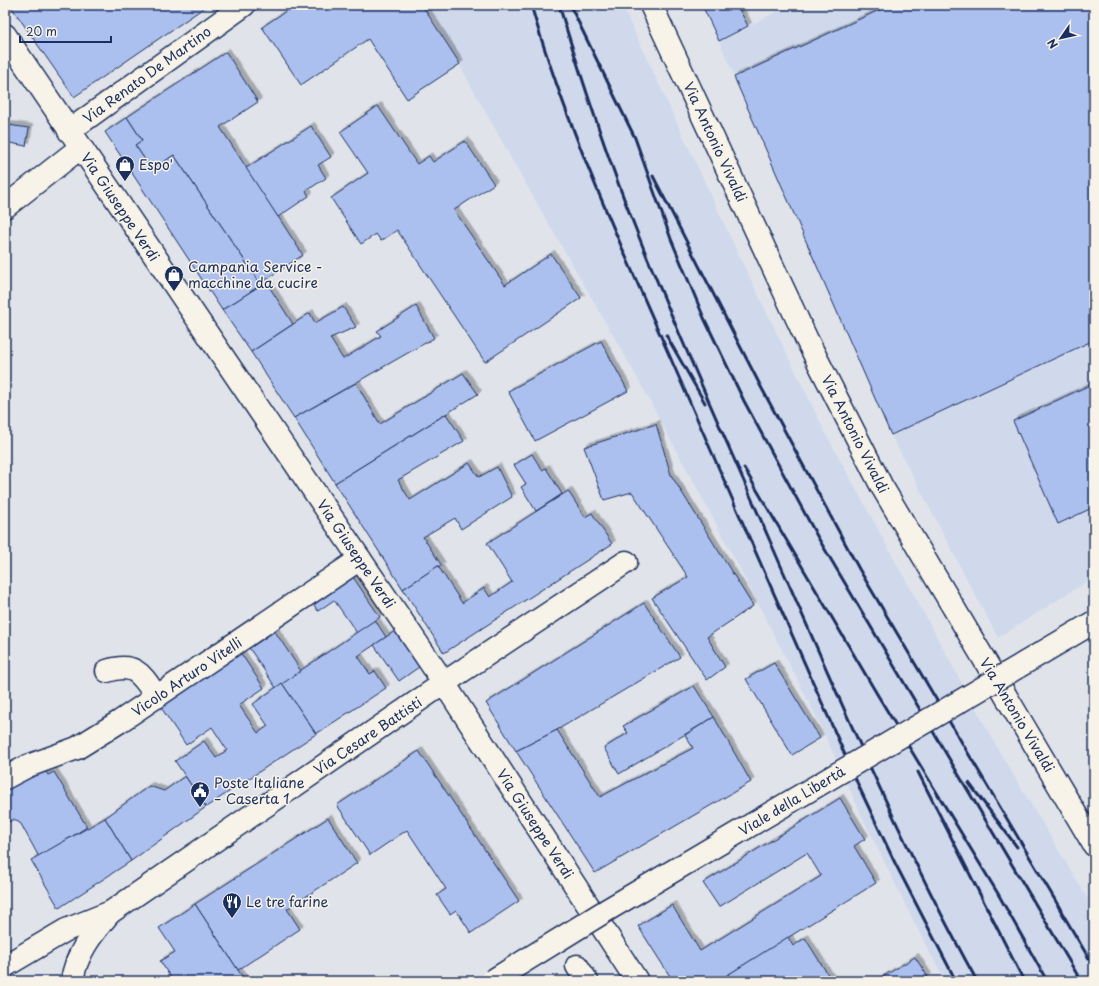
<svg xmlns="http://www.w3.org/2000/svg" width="1099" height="986" viewBox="0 0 1099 986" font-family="'Playpen Sans',sans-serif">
<defs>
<filter id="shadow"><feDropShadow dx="3.5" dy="-3.5" stdDeviation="0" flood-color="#0004"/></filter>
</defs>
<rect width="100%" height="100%" fill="#e0e4ea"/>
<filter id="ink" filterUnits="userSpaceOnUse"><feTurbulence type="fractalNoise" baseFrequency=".025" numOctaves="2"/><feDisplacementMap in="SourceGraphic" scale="8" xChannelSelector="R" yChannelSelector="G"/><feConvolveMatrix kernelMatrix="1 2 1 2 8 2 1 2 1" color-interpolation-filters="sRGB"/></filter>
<g filter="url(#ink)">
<g fill="#d0d9ec">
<polygon points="426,5 622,5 737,251 825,432 998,749 1094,909 1094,981 946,981 928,950 864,821 817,718 728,546 634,372 520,174"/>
<polygon points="790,5 1094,5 1094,577 998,638 891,435 719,41"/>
</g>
<g fill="#acc0ef" stroke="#1b2f5e" filter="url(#shadow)">
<polygon points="10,5 208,5 74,97"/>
<polygon points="295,5 422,5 460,64 407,99 368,39 301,85 262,27"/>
<polygon points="702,5 737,5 748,26 719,41"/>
<polygon points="890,5 1094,5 1094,340 891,435 734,77"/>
<polygon points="226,52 258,102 220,127 303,255 265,280 261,285 174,155 152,170 135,145 142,140 127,117"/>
<polygon points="378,106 417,164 429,156 433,162 465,141 494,184 454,210 505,285 551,254 581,298 485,362 397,230 381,241 376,234 361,244 331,198 368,173 340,132"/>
<polygon points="127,117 142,140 135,145 152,170 174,155 261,285 222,310 105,132"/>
<polygon points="8,125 29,128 26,146 5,142"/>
<polygon points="311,126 331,157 318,165 326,178 306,191 309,196 278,217 246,168"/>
<polygon points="265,280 293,324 251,352 222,310 261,285"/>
<polygon points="416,306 434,338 294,418 251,352 310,313 315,323 343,307 356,327 330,338 343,359 381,336 377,331"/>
<polygon points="601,341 628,391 535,441 508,391"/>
<polygon points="463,373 478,394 335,483 294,418 356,383 380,424"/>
<polygon points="1094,383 1094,507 1058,524 1013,421"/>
<polygon points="446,414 464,441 398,480 410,500 469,463 479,477 497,467 512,497 461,529 455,518 423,537 442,566 438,566 403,589 335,483"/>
<polygon points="656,424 671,475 753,606 707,637 725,667 707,680 652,598 688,577 632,492 604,500 584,447"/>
<polygon points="532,454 542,470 546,468 562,494 536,511 521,487 526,484 514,465"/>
<polygon points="568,491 585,517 592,513 612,544 444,653 403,589 438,566 462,603 484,588 490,597 512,582 487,543"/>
<polygon points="349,571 380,617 357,633 334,600 318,611 309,598"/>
<polygon points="644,603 680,657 557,730 516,751 486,703"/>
<polygon points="375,620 386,637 358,656 370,674 375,671 386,688 316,734 282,683"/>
<polygon points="274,630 301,671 276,688 248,646"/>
<polygon points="395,631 419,667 399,681 374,645"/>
<polygon points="238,649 264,688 239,705 258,733 268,726 253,704 282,683 316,734 206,807 175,761 204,741 216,758 227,750 212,727 186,745 158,703"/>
<polygon points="774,663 820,738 792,755 746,679"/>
<polygon points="694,686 714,717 619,774 604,748 628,733 623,726"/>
<polygon points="714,717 751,782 595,873 516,751 557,730 600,797 693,748 685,735"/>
<polygon points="419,751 519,901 471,933 456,910 450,914 437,895 446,889 407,830 370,855 337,805"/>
<polygon points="41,764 48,775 54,772 87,827 39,857 21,824 14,819 5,824 5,785"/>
<polygon points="185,776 206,807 131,861 105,818 149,786 164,791"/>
<polygon points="840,798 865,839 854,846 876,883 718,981 673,981 638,926 672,905 700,951 821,876 807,853 719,907 703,883"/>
<polygon points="105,818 131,861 59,908 31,860"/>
<polygon points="328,818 357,863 287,909 300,929 238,970 195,904"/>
<polygon points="195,904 238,970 245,981 173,981 160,961 175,952 159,928"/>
<polygon points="788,937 793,946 805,938 832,981 718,981"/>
<polygon points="915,957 928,977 922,981 876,981"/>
</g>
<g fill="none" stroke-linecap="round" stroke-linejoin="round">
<g stroke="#1b2f5e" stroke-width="25">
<g id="street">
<polyline points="5,207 80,148"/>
<path d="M 107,671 C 136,661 142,676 157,697"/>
<polyline points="444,683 626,562"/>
<polyline points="5,778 28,766 77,748 119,722 360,559"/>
<polyline points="577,966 587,981"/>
</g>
</g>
<g stroke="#1b2f5e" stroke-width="25">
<g id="secondary">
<polyline points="651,5 807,340 881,485 1094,845"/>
<polyline points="5,35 444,683 637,981"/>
<polyline points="69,131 244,5"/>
<polyline points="5,966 66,930 111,912 444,683"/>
<path d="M 72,981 C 76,954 91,935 108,915"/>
</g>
</g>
<polyline stroke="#1b2f5e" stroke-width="2.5" stroke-dasharray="1 3" stroke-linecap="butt" points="270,9 276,5"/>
<use href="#street" stroke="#f7f3e8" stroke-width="22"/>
<use href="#secondary" stroke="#f7f3e8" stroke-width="22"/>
<g stroke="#1b2f5e" stroke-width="3">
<path d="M 531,5 C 567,129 622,248 674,366 C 736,507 797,648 860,789 L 895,863 L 956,981"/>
<path d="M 559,5 C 582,80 606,155 635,227 C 677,333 725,437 770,541 C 835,689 899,840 977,981"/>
<polyline points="570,5 635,138 671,239 704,318 744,401 817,536 1081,981"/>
<polyline points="653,176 760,385 859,569 1061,910"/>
<polyline points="666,335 705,403"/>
<polyline points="744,468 877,694 997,892 1047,981"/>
<polyline points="918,772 1024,981"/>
<polyline points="969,783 1017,847"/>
<polyline points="1058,906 1094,967"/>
</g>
<g stroke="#1b2f5e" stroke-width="25" stroke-linecap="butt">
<polyline id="secondary-bridge" points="492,981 607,910 1094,622"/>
</g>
<use href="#secondary-bridge" stroke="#f7f3e8" stroke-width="22"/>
</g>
</g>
<defs>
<g id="shop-pin" transform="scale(1)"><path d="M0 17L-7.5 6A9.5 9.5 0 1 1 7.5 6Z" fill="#1b2f5e" stroke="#f7f3e8"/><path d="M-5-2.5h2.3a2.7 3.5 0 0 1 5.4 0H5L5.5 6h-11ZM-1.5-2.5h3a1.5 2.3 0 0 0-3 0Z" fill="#fff"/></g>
<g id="civic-pin" transform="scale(1)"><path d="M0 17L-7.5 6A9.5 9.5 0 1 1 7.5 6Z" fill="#1b2f5e" stroke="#f7f3e8"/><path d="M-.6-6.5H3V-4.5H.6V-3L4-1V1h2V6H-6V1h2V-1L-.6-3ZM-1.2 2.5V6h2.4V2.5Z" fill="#fff"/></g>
<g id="restaurant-pin" transform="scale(1)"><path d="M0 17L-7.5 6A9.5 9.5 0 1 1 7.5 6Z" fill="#1b2f5e" stroke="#f7f3e8"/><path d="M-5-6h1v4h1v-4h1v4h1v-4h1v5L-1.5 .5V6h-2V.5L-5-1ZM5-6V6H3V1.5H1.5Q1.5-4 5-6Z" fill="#fff"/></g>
</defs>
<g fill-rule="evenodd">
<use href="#shop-pin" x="125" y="165"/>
<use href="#shop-pin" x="174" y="275"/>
<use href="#civic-pin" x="200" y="791"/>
<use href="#restaurant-pin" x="232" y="902"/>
</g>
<g text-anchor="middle" stroke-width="3" stroke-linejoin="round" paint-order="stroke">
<g font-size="14" fill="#1b2f5e" stroke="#f7f3e8">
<text transform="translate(147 75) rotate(-36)" y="5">Via Renato De Martino</text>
<text transform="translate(715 142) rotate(65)" y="5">Via Antonio Vivaldi</text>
<text transform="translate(120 207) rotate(56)" y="5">Via Giuseppe Verdi</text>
<text transform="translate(855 434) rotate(63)" y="5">Via Antonio Vivaldi</text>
<text transform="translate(356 554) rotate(56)" y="5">Via Giuseppe Verdi</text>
<text transform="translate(187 677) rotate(-34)" y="5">Vicolo Arturo Vitelli</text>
<text transform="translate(1017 715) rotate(59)" y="5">Via Antonio Vivaldi</text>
<text transform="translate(368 736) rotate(-34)" y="5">Via Cesare Battisti</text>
<text transform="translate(792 801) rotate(-31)" y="5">Viale della Libertà</text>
<text transform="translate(535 824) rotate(57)" y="5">Via Giuseppe Verdi</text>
</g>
<g font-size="14" fill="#1b2f5e" stroke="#f7f3e8" text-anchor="start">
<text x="139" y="170">Espo'</text>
<text x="188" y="272">Campania Service -<tspan x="188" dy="16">macchine da cucire</tspan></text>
<text x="214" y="788">Poste Italiane<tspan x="214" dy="16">– Caserta 1</tspan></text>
<text x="246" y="907">Le tre farine</text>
</g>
</g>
<rect width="1099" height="986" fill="none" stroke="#f7f3e8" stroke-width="20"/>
<rect x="10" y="10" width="1079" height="966" fill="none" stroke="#1b2f5e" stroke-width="1.5" filter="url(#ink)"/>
<g transform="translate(1061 38) rotate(236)" stroke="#f7f3e8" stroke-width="3" paint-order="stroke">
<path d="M0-3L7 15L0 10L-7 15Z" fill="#1b2f5e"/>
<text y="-6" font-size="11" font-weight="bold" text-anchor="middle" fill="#1b2f5e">N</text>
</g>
<path d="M20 36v6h91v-6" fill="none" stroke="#1b2f5e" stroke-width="2"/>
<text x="26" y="36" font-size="12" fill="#1b2f5e" stroke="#f7f3e8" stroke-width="3" paint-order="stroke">20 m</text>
</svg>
